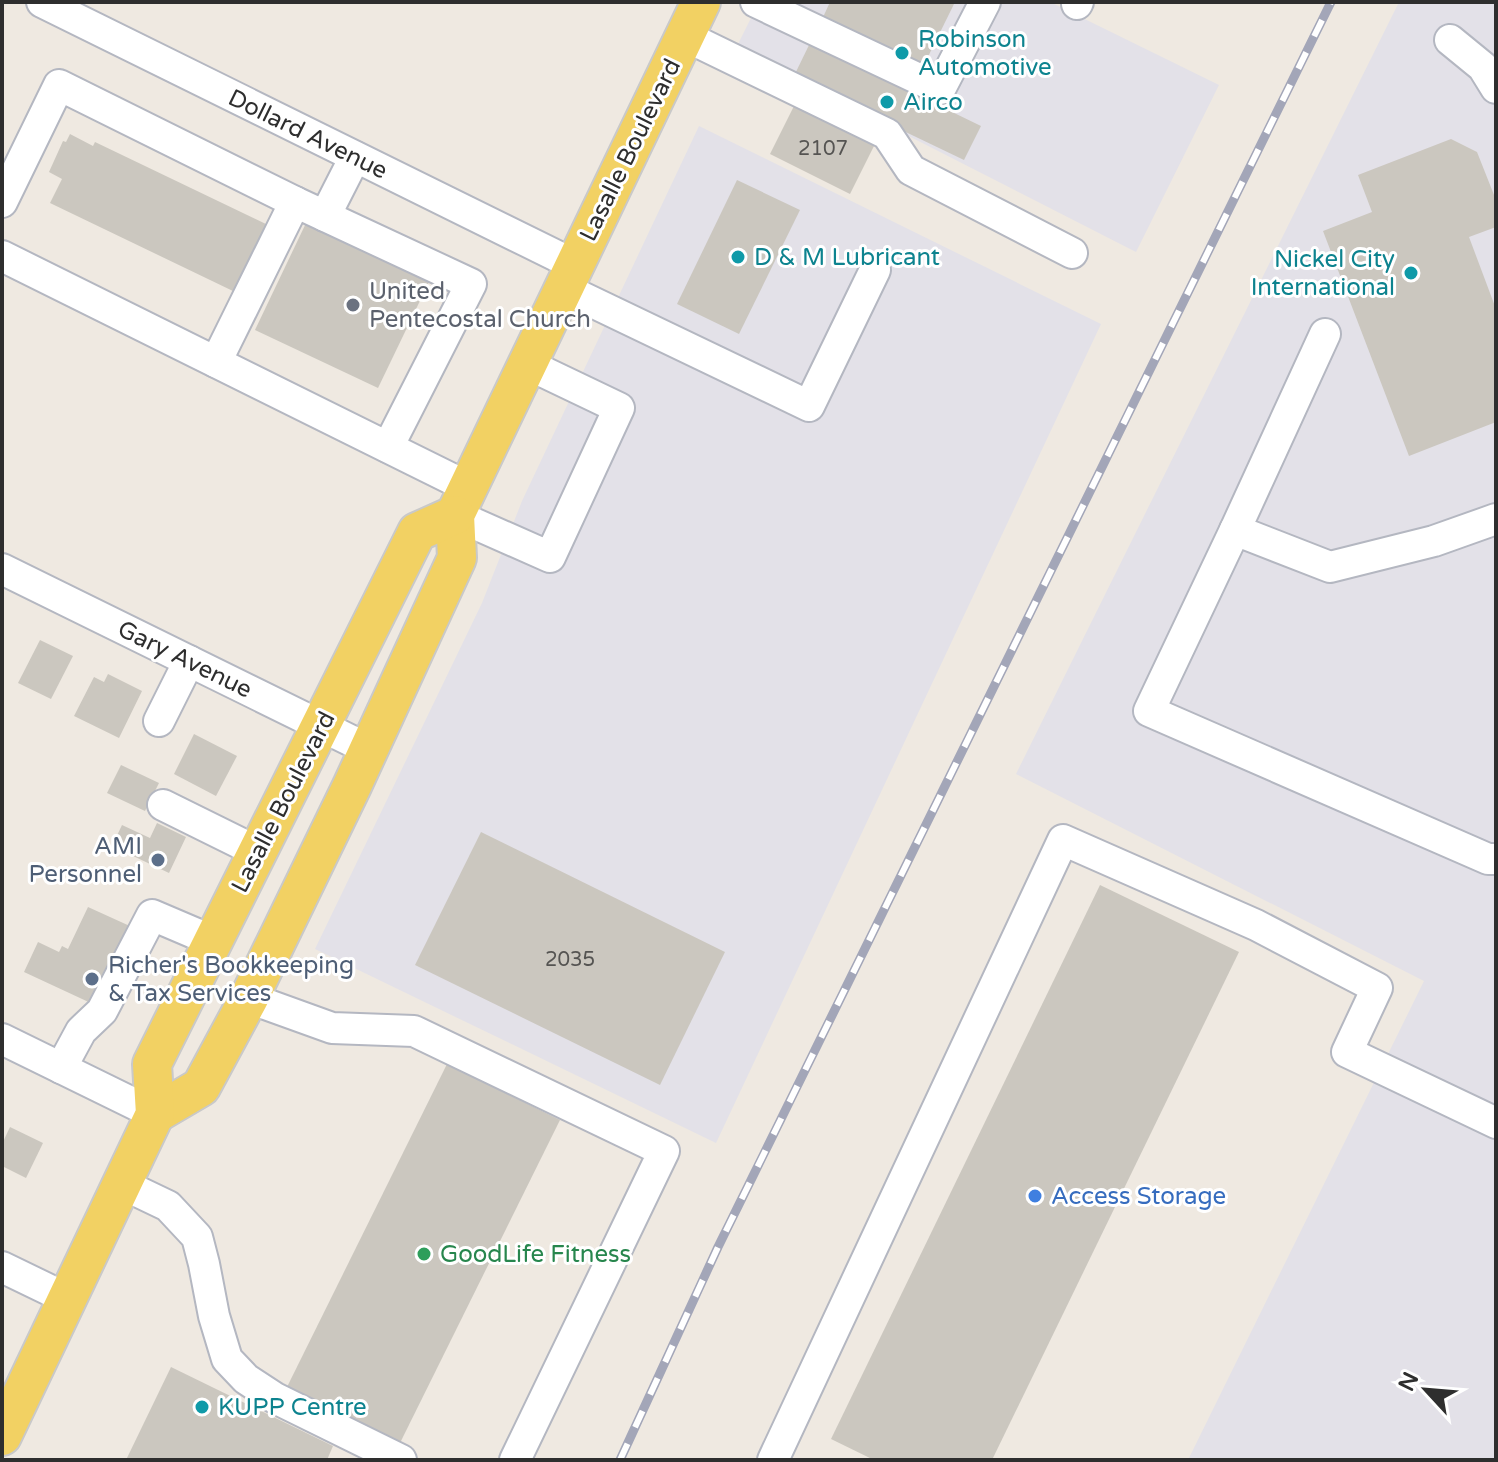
<svg xmlns="http://www.w3.org/2000/svg" width="1498" height="1462" viewBox="0 0 1498 1462" font-family="'Varela Round',sans-serif">
<rect width="100%" height="100%" fill="#efe9e1"/>
<g fill="#e3e1e8">
<polygon points="759,2 1050,2 1219,85 1136,252 736,48"/>
<polygon points="1399,2 1496,2 1496,1460 1188,1460 1424,981 1016,774"/>
<polygon points="699,126 1101,324 716,1143 315,949 482,603 522,501"/>
</g>
<g fill="#cbc7bf">
<polygon points="830,2 955,2 919,75 819,26"/>
<polygon points="810,43 981,126 964,160 793,78"/>
<polygon points="796,102 876,142 850,194 770,154"/>
<polygon points="70,134 93,146 95,142 268,225 235,292 50,203 62,179 49,172 63,141 66,142"/>
<polygon points="1451,139 1477,152 1496,200 1496,227 1469,237 1496,309 1496,422 1409,456 1323,231 1372,212 1358,175"/>
<polygon points="737,180 800,210 739,334 677,304"/>
<polygon points="307,221 430,280 378,388 255,330"/>
<polygon points="40,640 73,656 51,699 18,683"/>
<polygon points="108,674 142,691 119,738 74,716 94,677 104,682"/>
<polygon points="194,734 237,756 216,796 174,774"/>
<polygon points="121,765 159,783 145,811 107,793"/>
<polygon points="157,823 186,837 169,873 112,846 122,825 150,838"/>
<polygon points="481,832 725,952 660,1085 415,965"/>
<polygon points="1100,885 1239,952 992,1460 874,1460 831,1439"/>
<polygon points="88,907 132,927 95,1005 24,972 38,942 59,952 62,946 68,949"/>
<polygon points="447,1064 560,1120 400,1443 287,1387"/>
<polygon points="10,1127 43,1143 26,1178 2,1166 2,1144"/>
<polygon points="171,1367 333,1446 327,1460 126,1460"/>
</g>
<g fill="none" stroke-linecap="round" stroke-linejoin="round">
<g stroke="#b4b7c1" stroke-width="34">
<g id="minor">
<polyline points="42,2 575,265"/>
<polyline points="756,2 940,89 985,2"/>
<polyline points="1077,4 1078,2"/>
<polyline points="685,36 887,134 911,170 1072,253"/>
<polyline points="1450,40 1483,67 1496,88"/>
<polyline points="2,202 59,85 295,202 216,362"/>
<polyline points="295,202 471,284 388,447"/>
<polyline points="325,216 355,157"/>
<polyline points="2,256 468,487"/>
<polyline points="563,288 809,406 875,270"/>
<polyline points="1325,334 1235,530 1330,567 1434,541 1496,519"/>
<polyline points="455,515 550,557 619,408 527,364"/>
<polyline points="1235,530 1149,711 1488,859 1496,859"/>
<polyline points="2,569 368,749"/>
<polyline points="159,721 189,661"/>
<polyline points="163,805 258,852"/>
<polyline points="249,998 332,1028 414,1031 664,1151 515,1460"/>
<polyline points="2,1039 155,1114"/>
<polyline points="61,1068 81,1031 102,1011 152,915 213,941"/>
<polyline points="122,1184 168,1206 197,1237 204,1264 214,1316 227,1359 246,1379 275,1398 401,1460"/>
<polyline points="2,1267 68,1299"/>
<polyline points="773,1460 1063,840 1256,925 1377,988 1347,1052 1496,1123"/>
</g>
</g>
<g stroke="#c9c9c9" stroke-width="42">
<g id="major">
<polyline points="155,1114 201,1087 249,998 352,786 457,558 455,515 701,2"/>
<polyline points="2,1436 155,1114 152,1064 417,532 455,515"/>
</g>
</g>
<use href="#minor" stroke="#fff" stroke-width="30"/>
<use href="#major" stroke="#f2d163" stroke-width="38"/>
<g stroke="#a3a6b8" stroke-width="9">
<polyline id="rail" points="620,1460 718,1247 1331,2"/>
</g>
<use href="#rail" stroke="#fff" stroke-width="6" stroke-dasharray="18" stroke-linecap="butt"/>
</g>
<g fill="#0f9aa8" stroke="#fff" stroke-width="3">
<circle cx="902" cy="53" r="8"/>
<circle cx="887" cy="102" r="8"/>
<circle cx="738" cy="257" r="8"/>
<circle cx="1411" cy="273" r="8"/>
<circle cx="202" cy="1407" r="8"/>
</g>
<circle fill="#6b7280" stroke="#fff" stroke-width="3" cx="353" cy="305" r="8"/>
<g fill="#5c6f8a" stroke="#fff" stroke-width="3">
<circle cx="158" cy="860" r="8"/>
<circle cx="92" cy="979" r="8"/>
</g>
<circle fill="#3f7fe0" stroke="#fff" stroke-width="3" cx="1035" cy="1196" r="8"/>
<circle fill="#2e9e5b" stroke="#fff" stroke-width="3" cx="424" cy="1254" r="8"/>
<g text-anchor="middle" stroke-width="6" stroke-linejoin="round" paint-order="stroke">
<g font-size="20" fill="#555452">
<text x="823" y="155">2107</text>
<text x="570" y="966">2035</text>
</g>
<g font-size="24" fill="#0d838f" stroke="#fff" text-anchor="start">
<text x="918" y="47">Robinson<tspan x="918" dy="28">Automotive</tspan></text>
<text x="903" y="110">Airco</text>
<text x="754" y="265">D &amp; M Lubricant</text>
<text x="1395" y="267" text-anchor="end">Nickel City<tspan x="1395" dy="28">International</tspan></text>
<text x="218" y="1415">KUPP Centre</text>
</g>
<g font-size="24" fill="#2e2e2e" stroke="#fff">
<text transform="translate(308 134) rotate(26)" y="8">Dollard Avenue</text>
<text transform="translate(630 150) rotate(-64)" y="8">Lasalle Boulevard</text>
<text transform="translate(185 659) rotate(26)" y="8">Gary Avenue</text>
<text transform="translate(283 802) rotate(-63)" y="8">Lasalle Boulevard</text>
</g>
<g font-size="24" fill="#5b616d" stroke="#fff" text-anchor="start">
<text x="369" y="299">United<tspan x="369" dy="28">Pentecostal Church</tspan></text>
</g>
<g font-size="24" fill="#4e5e75" stroke="#fff" text-anchor="end">
<text x="142" y="854">AMI<tspan x="142" dy="28">Personnel</tspan></text>
<text x="108" y="973" text-anchor="start">Richer's Bookkeeping<tspan x="108" dy="28">&amp; Tax Services</tspan></text>
</g>
<g font-size="24" fill="#366cbe" stroke="#fff" text-anchor="start">
<text x="1051" y="1204">Access Storage</text>
</g>
<g font-size="24" fill="#27864d" stroke="#fff" text-anchor="start">
<text x="440" y="1262">GoodLife Fitness</text>
</g>
</g>
<rect width="1498" height="1462" fill="none" stroke="#2e2e2e" stroke-width="8"/>
<g transform="translate(1426 1390) rotate(296)" stroke="#ffffff" stroke-width="6" paint-order="stroke">
<path d="M0-6L14 30L0 20L-14 30Z" fill="#2e2e2e"/>
<text y="-12" font-size="22" font-weight="bold" text-anchor="middle" fill="#2e2e2e">N</text>
</g>
</svg>
